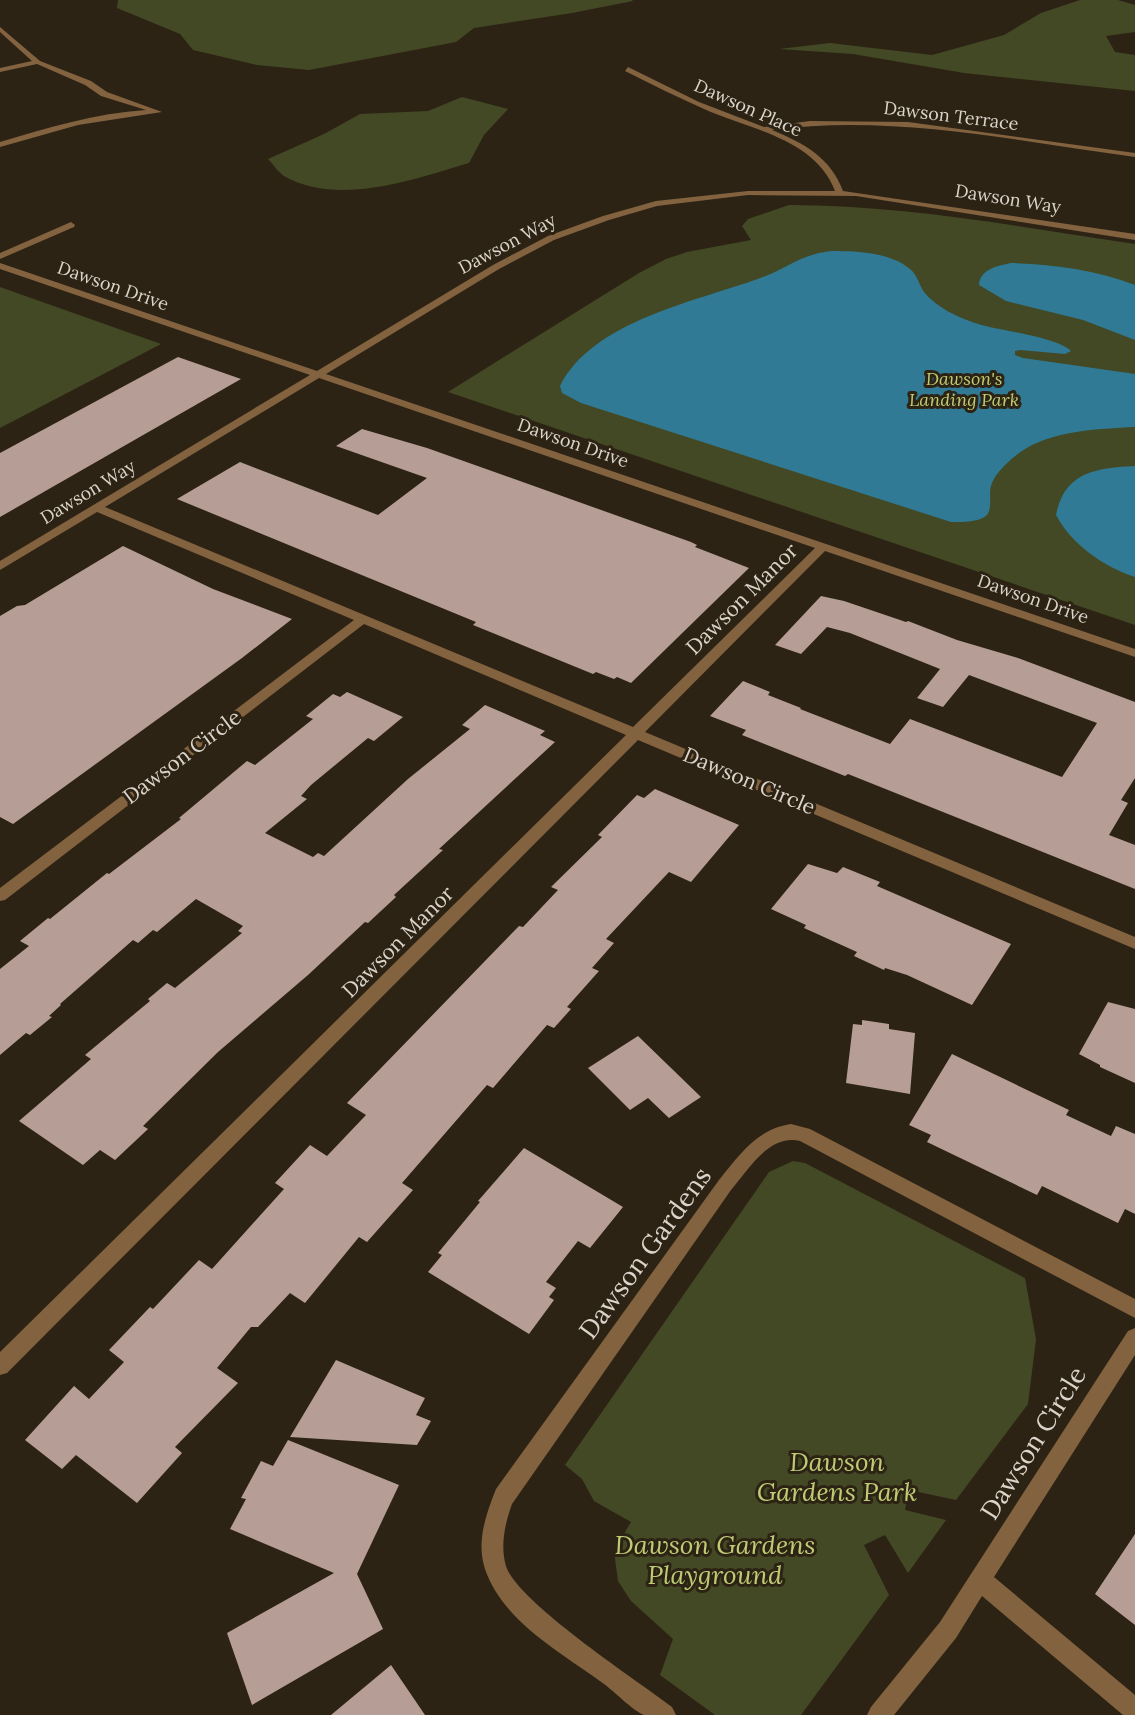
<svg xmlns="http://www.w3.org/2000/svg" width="1135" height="1715" viewBox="0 0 1135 1715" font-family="Lora,serif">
<rect width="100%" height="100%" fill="#2d2314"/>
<g fill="#434924">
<polygon points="118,0 632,0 633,1 572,13 474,28 456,42 309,70 257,65 193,50 180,34 117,8"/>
<polygon points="1080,0 1118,0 1135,5 1135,32 1106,36 1115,52 1135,55 1135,91 964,73 853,54 779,49 830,43 932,55 1004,35 1041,13"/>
<path d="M 462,97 L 508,109 L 484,135 L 469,163 C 415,179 338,207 284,176 C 278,172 273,164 268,159 L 324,134 L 360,114 L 428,111 Z"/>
<path d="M 789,205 C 905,205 1020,227 1135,244 L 1135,625 L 448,392 L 639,273 L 666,259 L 687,252 L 751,240 L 742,226 L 748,219 Z"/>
<polygon points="0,287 161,344 0,428"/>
<polygon points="793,1161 805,1163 1025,1278 1036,1339 1028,1404 956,1500 909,1490 905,1510 946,1520 908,1573 885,1535 864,1545 889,1595 801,1715 715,1715 660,1675 673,1639 631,1601 618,1581 614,1551 631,1522 594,1501 582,1479 565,1465 769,1172"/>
</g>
<g fill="#307a95">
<path d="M 831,251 C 856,251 890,252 910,269 C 917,274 919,285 924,292 C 936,307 957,317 975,323 C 998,331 1055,336 1071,351 L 1065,354 L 1020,350 L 1015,351 L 1015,355 L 1023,358 L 1135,374 L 1135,427 C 1098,429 1051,430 1019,453 C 1009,461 997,471 992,483 C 988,492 992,502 989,511 C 986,523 961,522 951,522 L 581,403 L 562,393 L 560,386 C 593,320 699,301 763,277 C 790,267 799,255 831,251 Z"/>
<path d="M 1011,263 C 1052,264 1097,270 1135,285 L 1135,340 L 1083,320 L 1006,301 L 979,285 C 980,269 997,266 1011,263 Z"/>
<path d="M 1135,466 L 1135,577 C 1104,567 1071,544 1056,515 C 1064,472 1096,468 1135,466 Z"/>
</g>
<g fill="#b69e97">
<polygon points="178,357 241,379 0,517 0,453"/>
<polygon points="362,429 427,448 691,542 697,545 695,547 749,568 631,683 617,677 614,679 596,672 593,674 473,625 476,622 177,499 240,462 378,515 427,478 336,446"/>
<polygon points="123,546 213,589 292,619 242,658 13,824 0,817 0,616 17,606 25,605"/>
<polygon points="821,596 844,601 906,622 908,621 957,640 1018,658 1135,702 1135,778 1121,800 1128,803 1109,835 1135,845 1135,889 848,774 845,776 742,735 746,730 710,716 743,681 770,692 768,695 801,708 800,709 890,744 910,719 1062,777 1097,723 969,675 943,707 917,698 940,669 850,633 827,627 801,654 775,645"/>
<polygon points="347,692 403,717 374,741 368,738 311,785 301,796 307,799 265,833 313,857 318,853 324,856 408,779 470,729 462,725 485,705 545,731 540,735 555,742 439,849 443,850 394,895 396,897 368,923 365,922 308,975 218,1052 143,1126 148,1129 115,1160 100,1150 83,1165 19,1121 91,1059 85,1055 150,1001 148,999 167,983 175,988 242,933 238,931 243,926 196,899 157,932 153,930 138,943 133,940 60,1004 61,1005 49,1016 52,1017 30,1035 26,1033 0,1055 0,969 29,946 20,941 48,918 50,919 107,873 109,874 181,819 179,818 247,761 255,765 313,719 306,716 333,694 340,697"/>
<polygon points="655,789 739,825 691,882 669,872 606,939 614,943 592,968 599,971 567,1007 571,1009 554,1028 547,1025 493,1088 487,1085 402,1183 413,1190 367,1242 359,1237 305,1303 290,1293 258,1327 251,1327 217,1368 238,1383 175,1447 182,1453 137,1503 76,1455 62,1469 25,1440 74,1386 89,1399 124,1362 109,1350 150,1307 153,1309 199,1260 212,1269 284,1189 275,1183 310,1145 327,1156 366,1115 347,1103 519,926 523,927 558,890 551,887 602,837 598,835 637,795 644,798"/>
<polygon points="808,864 837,873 843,867 880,882 877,886 1011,944 972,1005 907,975 885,968 884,970 854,956 857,952 804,928 806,925 771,909"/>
<polygon points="1108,1002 1135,1009 1135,1083 1100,1067 1100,1065 1079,1054"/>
<polygon points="862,1020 889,1024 889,1029 915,1033 910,1094 846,1083 853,1024 862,1025"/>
<polygon points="638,1036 701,1097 669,1118 648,1098 630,1110 588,1068"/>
<polygon points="952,1054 1069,1110 1066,1115 1111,1136 1116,1126 1135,1134 1135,1214 1125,1209 1118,1223 1042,1186 1037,1195 927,1142 931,1135 909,1125"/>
<polygon points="524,1148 623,1207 590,1248 578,1241 546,1282 556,1288 549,1297 554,1300 529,1334 428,1272 442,1255 438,1253 480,1202 478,1201"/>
<polygon points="336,1360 425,1398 416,1415 431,1421 417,1445 290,1437"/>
<polygon points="288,1440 399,1485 357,1574 383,1629 252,1705 227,1633 334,1573 230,1529 246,1499 241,1498 261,1461 273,1466"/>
<polygon points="1135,1534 1135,1625 1095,1594"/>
<polygon points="391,1665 425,1715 331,1715"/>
</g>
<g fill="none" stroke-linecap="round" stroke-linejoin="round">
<g fill="#82623f" fill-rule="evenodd">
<path d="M 0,27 L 40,61 L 91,81 L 107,92 L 162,112 L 78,125 L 0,147 L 0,142 C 47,128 96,113 146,110 L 101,96 L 85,85 L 37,64 L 0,72 L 0,68 L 32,61 L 0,32 Z"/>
<path d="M 628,67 L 699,102 L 764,127 L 810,121 L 908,122 L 1135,153 L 1135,157 C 1015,141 893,114 772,130 C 804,143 831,158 843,191 L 1135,234 L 1135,240 L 856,196 L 748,195 L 657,206 L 609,220 L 554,240 L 499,269 L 326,374 L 1135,649 L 1135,657 L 825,551 L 645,732 L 1135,937 L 1135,949 L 638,740 L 7,1373 L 0,1375 L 0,1352 L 626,735 L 364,624 L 5,900 L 0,901 L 0,888 L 354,620 L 97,512 L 0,570 L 0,561 L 310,375 L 0,269 L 0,263 L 317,371 L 493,265 L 548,236 L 603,216 L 656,201 L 748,191 L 835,191 C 816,139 749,129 704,109 C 677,97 651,84 625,71 ZM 319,378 L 815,548 L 633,727 L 105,507 Z"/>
<polygon points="71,222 75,225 74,227 0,259 0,253"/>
<path d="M 791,1124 L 810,1129 L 1135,1299 L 1135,1318 L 800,1141 C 769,1134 749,1169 731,1190 L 512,1504 C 505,1523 500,1546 506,1566 C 517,1602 638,1681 672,1707 L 676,1715 C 667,1715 652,1715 644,1715 C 632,1710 615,1692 604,1684 C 562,1653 503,1622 485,1569 C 476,1542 486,1514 496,1489 L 719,1180 C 740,1154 757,1129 791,1124 Z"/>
<polygon points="1135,1328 1135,1355 994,1577 1135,1695 1135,1715 1123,1715 982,1596 956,1638 894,1715 867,1715 871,1707 940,1622 1128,1331"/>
</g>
</g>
<g text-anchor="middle" stroke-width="6" stroke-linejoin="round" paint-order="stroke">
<g font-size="18" fill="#dbd4cb" stroke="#2d2314">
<text transform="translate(748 108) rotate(24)" y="6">Dawson Place</text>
<text transform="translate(951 116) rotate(7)" y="6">Dawson Terrace</text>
<text transform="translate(1008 199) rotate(9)" y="6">Dawson Way</text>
<text transform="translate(507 244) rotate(-28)" y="6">Dawson Way</text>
<text transform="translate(113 286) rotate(19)" y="6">Dawson Drive</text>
<text transform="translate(573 443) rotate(19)" y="6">Dawson Drive</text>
<text transform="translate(88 492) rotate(-31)" y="6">Dawson Way</text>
<text transform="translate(1033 599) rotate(19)" y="6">Dawson Drive</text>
</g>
<g font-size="18" font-style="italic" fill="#bdcc74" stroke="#2d2314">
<text x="964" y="385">Dawson's<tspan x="964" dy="21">Landing Park</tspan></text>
</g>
<g font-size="21" fill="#dbd4cb" stroke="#2d2314">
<text transform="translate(742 599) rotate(-45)" y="7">Dawson Manor</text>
<text transform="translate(182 757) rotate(-37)" y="7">Dawson Circle</text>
<text transform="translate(749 781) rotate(23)" y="7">Dawson Circle</text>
<text transform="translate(398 942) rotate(-45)" y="7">Dawson Manor</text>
</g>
<g font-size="26" fill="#dbd4cb" stroke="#2d2314">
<text transform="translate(645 1253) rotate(-54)" y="9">Dawson Gardens</text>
<text transform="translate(1033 1443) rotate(-58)" y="9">Dawson Circle</text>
</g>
<g font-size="26" font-style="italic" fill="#bdcc74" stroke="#2d2314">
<text x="837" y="1471">Dawson<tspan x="837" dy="30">Gardens Park</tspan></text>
<text x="715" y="1554">Dawson Gardens<tspan x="715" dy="30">Playground</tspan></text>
</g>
</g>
</svg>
